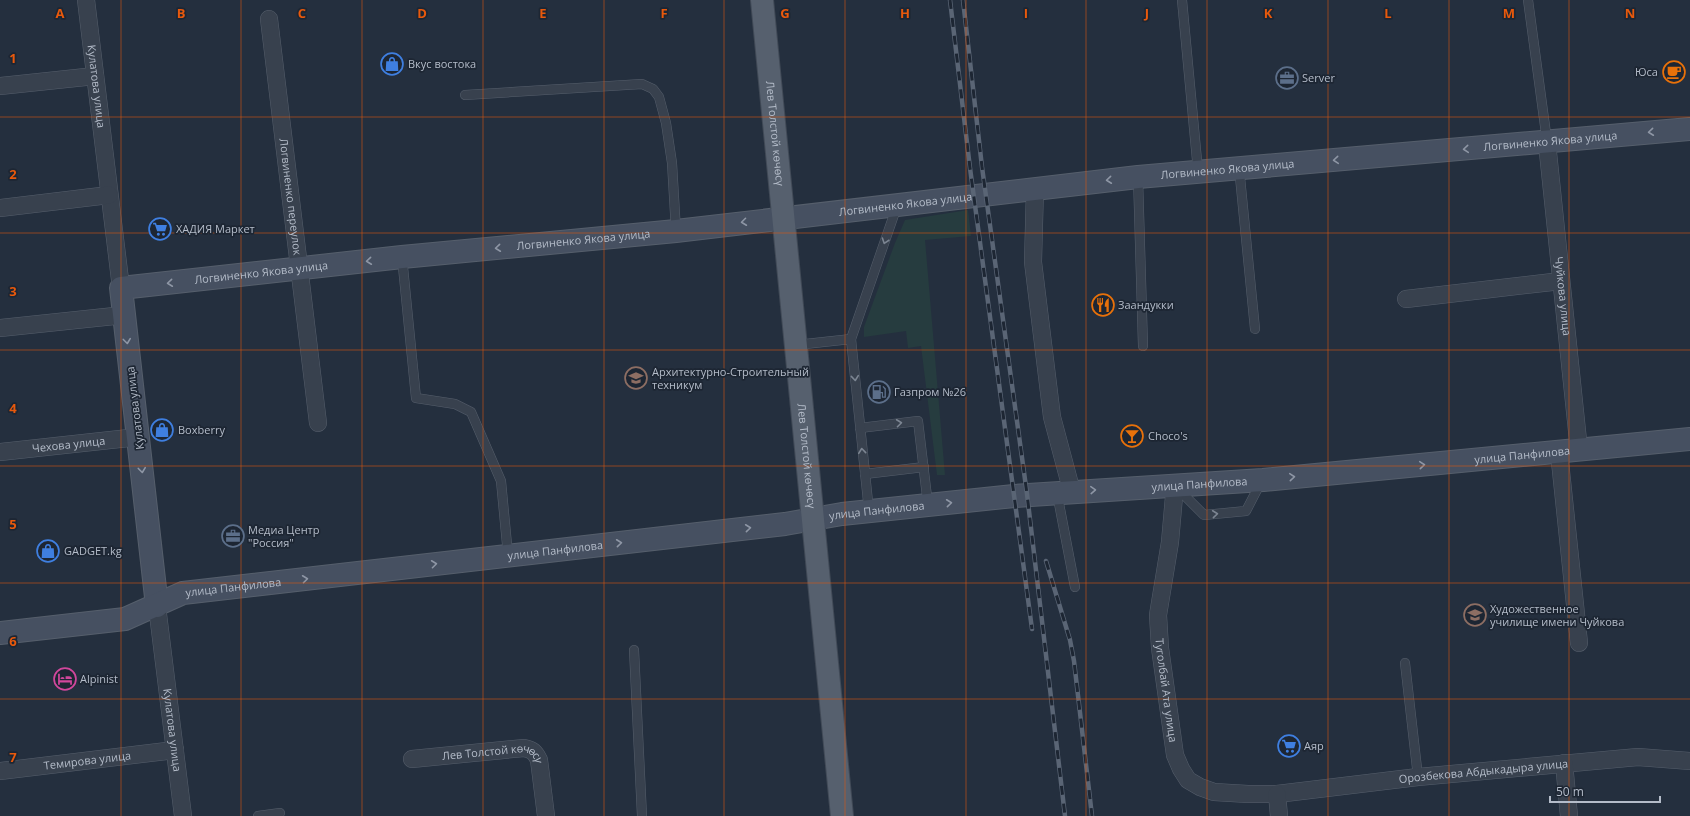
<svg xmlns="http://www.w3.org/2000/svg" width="1690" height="816" viewBox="0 0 1690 816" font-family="'Open Sans',sans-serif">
<rect width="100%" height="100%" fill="#242f3e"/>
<polygon fill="#263c3f" points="968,210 971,236 925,240 945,475 937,475 921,346 908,348 906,331 864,337 864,327 895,243 905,220"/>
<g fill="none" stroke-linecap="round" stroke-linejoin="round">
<g stroke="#565f6c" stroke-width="10">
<g id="lane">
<polyline points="1182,0 1198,171"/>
<polyline points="1528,0 1547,141"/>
<polyline points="465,95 642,84 653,89 659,97 666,123 672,163 676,231"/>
<polyline points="1239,167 1255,329"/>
<polyline points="1138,177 1143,346"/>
<polyline points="402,257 416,398 455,404 471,412 501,481 508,555"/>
<polyline points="796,345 851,339"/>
<polyline points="860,428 918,421 928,505"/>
<polyline points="865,474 924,467"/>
<polyline points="1177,488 1204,515 1246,511 1261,482"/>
<polyline points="1057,493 1075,587"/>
<polyline points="869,511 851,339 897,206"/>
<polyline points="634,650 642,816"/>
<polyline points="1405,663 1418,777"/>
<polyline points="258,816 280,813"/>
</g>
</g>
<g stroke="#565f6c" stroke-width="18">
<g id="street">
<path id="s1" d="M 86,0 L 121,288"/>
<path id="s2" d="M 269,19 L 318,423"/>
<polyline points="0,86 95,76"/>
<path id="s3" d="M 1547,143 L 1579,450"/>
<polyline points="1035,188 1033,262 1052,417 1072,492"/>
<polyline points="0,208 109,195"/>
<polyline points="1406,299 1561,281"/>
<polyline points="0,328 124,315"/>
<path id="s4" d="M 0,452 L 138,437"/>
<polyline points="1559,452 1579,643"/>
<path id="s5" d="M 1175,485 L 1170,542 L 1158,615 L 1160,648 L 1175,755 L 1181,769 L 1188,780 L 1200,787 L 1214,792 L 1248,794 L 1277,794 L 1418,777 L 1638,757 L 1690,761"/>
<path id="s6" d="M 157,606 L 183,816"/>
<path id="s7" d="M 412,759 L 524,748 C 533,750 535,752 539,760 L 546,816"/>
<polyline points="1564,763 1569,816"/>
<path id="s8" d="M 0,771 L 175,750"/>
<polyline points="1277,794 1279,816"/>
</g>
</g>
<g stroke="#565f6c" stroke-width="24">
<g id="secondary">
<path id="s9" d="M 157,606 L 121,288 L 402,257 L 676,231 L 1138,177 L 1690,129"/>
<path id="s10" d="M 0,633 L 125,619 L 183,593 L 785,524 L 842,514 L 1014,496 L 1263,480 L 1690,439"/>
</g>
</g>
<g stroke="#414a57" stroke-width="24">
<g id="primary">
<path id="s11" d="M 762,0 L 842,816"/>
</g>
</g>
<use href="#lane" stroke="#38414e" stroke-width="9"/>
<use href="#street" stroke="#38414e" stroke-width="17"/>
<use href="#secondary" stroke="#465061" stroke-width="22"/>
<use href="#primary" stroke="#56606e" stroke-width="22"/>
<g stroke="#5a6575" stroke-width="4.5">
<g id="rail">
<polyline points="950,0 970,168 1032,629"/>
<polyline points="963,0 982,167 1027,494 1065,816"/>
<polyline points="1046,561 1070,640 1074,661 1092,816"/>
</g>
</g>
<use href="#rail" stroke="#1d2633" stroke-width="3" stroke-dasharray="9" stroke-linecap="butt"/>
</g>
<defs><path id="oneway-chevron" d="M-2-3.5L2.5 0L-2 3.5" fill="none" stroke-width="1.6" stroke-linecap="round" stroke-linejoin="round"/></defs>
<g stroke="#8e96a5">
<use href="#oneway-chevron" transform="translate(1651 132) rotate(174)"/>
<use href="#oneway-chevron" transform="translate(1466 149) rotate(175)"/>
<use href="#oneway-chevron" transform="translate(1336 160) rotate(175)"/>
<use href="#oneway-chevron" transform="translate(1109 180) rotate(174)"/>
<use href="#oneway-chevron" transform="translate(744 222) rotate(173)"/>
<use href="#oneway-chevron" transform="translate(498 248) rotate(174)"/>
<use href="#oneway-chevron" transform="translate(369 261) rotate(174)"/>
<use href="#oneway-chevron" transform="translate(170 283) rotate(174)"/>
<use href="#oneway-chevron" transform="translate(127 341) rotate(83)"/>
<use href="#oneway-chevron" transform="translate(1422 465) rotate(-5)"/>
<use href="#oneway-chevron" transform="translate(142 470) rotate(83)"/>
<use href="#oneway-chevron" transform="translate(1292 477) rotate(-5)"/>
<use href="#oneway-chevron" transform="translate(1093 490) rotate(-3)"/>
<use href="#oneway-chevron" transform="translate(949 503) rotate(-6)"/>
<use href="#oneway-chevron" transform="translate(748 528) rotate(-6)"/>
<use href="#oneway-chevron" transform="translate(619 543) rotate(-6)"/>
<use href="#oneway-chevron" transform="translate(434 564) rotate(-7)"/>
<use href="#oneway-chevron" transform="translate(305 579) rotate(-7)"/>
</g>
<g stroke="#7c8592">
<use href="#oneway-chevron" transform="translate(885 241) rotate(109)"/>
<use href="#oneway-chevron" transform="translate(855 378) rotate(84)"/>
<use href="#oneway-chevron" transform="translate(899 423) rotate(-7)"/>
<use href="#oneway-chevron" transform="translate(862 451) rotate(-96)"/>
<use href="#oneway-chevron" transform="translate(1215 514) rotate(-6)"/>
</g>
<path fill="none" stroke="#e8590c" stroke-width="1" stroke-opacity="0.55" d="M 121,0 L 121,816M 241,0 L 241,816M 362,0 L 362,816M 483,0 L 483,816M 604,0 L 604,816M 724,0 L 724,816M 845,0 L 845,816M 966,0 L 966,816M 1086,0 L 1086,816M 1207,0 L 1207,816M 1328,0 L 1328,816M 1449,0 L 1449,816M 1569,0 L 1569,816M 0,117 L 1690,117M 0,233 L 1690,233M 0,350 L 1690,350M 0,466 L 1690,466M 0,583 L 1690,583M 0,699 L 1690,699"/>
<defs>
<g id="shop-ring" transform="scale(1.15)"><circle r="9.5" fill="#1d2633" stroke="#3f7fe0" stroke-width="1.5"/><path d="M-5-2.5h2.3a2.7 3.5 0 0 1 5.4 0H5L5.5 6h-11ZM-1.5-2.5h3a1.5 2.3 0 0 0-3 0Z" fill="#3f7fe0"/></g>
<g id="cafe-ring" transform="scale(1.15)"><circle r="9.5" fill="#1d2633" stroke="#e8710a" stroke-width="1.5"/><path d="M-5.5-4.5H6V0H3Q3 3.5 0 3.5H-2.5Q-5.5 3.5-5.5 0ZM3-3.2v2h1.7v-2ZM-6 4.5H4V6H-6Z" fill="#e8710a"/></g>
<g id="office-ring" transform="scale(1.15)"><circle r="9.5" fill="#1d2633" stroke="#5c6f8a" stroke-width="1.5"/><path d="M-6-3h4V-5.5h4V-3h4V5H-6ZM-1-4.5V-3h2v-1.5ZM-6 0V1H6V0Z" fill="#5c6f8a"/></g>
<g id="supermarket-ring" transform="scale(1.15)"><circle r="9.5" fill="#1d2633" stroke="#3f7fe0" stroke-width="1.5"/><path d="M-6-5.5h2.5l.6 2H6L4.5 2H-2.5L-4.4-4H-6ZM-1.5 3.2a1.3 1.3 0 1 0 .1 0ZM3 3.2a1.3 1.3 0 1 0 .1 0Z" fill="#3f7fe0"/></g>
<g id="restaurant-ring" transform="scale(1.15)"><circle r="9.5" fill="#1d2633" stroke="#e8710a" stroke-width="1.5"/><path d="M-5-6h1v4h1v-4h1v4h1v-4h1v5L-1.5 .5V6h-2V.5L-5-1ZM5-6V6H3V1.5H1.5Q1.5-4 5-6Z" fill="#e8710a"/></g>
<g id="university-ring" transform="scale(1.15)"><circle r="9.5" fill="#1d2633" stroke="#8d6e63" stroke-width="1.5"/><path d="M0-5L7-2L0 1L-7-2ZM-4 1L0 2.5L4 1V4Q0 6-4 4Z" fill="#8d6e63"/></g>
<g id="fuel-ring" transform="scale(1.15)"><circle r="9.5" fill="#1d2633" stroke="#5c6f8a" stroke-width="1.5"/><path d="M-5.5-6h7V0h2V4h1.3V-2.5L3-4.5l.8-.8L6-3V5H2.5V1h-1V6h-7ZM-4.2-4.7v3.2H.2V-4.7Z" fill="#5c6f8a"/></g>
<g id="bar-ring" transform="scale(1.15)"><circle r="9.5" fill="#1d2633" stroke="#e8710a" stroke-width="1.5"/><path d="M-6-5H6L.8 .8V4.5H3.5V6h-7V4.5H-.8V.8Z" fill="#e8710a"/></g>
<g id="hotel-ring" transform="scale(1.15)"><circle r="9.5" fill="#1d2633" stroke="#d1479c" stroke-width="1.5"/><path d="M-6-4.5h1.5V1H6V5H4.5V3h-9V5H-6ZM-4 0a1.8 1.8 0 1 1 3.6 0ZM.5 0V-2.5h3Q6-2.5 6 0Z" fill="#d1479c"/></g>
</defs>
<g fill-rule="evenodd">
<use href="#shop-ring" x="392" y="64"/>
<use href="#cafe-ring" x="1674" y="72"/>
<use href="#office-ring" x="1287" y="78"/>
<use href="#supermarket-ring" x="160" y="229"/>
<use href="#restaurant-ring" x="1103" y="305"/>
<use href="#university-ring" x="636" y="378"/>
<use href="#fuel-ring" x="879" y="392"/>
<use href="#shop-ring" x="162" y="430"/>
<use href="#bar-ring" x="1132" y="436"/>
<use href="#office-ring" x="233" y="536"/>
<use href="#shop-ring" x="48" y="551"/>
<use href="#university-ring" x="1475" y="615"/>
<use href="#hotel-ring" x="65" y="679"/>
<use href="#supermarket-ring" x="1289" y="746"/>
</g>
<g text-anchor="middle" stroke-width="3.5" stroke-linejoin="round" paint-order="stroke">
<g font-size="11" fill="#b4bcc9" stroke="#1d2633" text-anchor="start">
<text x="408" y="68">Вкус востока</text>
<text x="1658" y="76" text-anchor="end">Юса</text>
<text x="1302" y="82">Server</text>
<text x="176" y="233">ХАДИЯ Маркет</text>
<text x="1118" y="309">Заандукки</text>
<text x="652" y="376">Архитектурно-Строительный<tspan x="652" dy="13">техникум</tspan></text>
<text x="894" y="396">Газпром №26</text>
<text x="178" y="434">Boxberry</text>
<text x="1148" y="440">Choco's</text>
<text x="248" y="534">Медиа Центр<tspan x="248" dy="13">"Россия"</tspan></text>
<text x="64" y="555">GADGET.kg</text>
<text x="1490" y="613">Художественное<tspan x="1490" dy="13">училище имени Чуйкова</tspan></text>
<text x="80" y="683">Alpinist</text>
<text x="1304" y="750">Аяр</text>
</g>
<g font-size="11" fill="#b4bcc9" stroke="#1d2633">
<text dy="4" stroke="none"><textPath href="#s1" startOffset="87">Кулатова улица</textPath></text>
<text dy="4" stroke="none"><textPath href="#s11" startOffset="134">Лев Толстой көчөсү</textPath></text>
<text dy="4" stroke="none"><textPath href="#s9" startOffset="1757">Логвиненко Якова улица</textPath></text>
<text dy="4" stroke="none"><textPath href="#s9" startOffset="1433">Логвиненко Якова улица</textPath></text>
<text dy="4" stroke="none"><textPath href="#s2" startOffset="179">Логвиненко переулок</textPath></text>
<text dy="4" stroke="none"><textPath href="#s9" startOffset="1109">Логвиненко Якова улица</textPath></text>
<text dy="4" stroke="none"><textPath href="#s9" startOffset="785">Логвиненко Якова улица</textPath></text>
<text dy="4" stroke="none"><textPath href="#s9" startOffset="461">Логвиненко Якова улица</textPath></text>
<text dy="4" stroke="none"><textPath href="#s3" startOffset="154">Чуйкова улица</textPath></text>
<text transform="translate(135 408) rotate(-97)" y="4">Кулатова улица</text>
<text dy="4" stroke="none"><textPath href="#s4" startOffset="69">Чехова улица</textPath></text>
<text dy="4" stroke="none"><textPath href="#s10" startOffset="1536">улица Панфилова</textPath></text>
<text dy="4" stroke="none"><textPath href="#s11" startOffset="458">Лев Толстой көчөсү</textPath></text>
<text dy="4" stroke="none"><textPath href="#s10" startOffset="1212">улица Панфилова</textPath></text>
<text dy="4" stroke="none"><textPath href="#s10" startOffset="888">улица Панфилова</textPath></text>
<text dy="4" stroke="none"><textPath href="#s10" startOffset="564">улица Панфилова</textPath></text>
<text dy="4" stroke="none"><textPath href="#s10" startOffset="240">улица Панфилова</textPath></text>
<text dy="4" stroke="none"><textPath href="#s5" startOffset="207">Туголбай Ата улица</textPath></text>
<text dy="4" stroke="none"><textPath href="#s6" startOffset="125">Кулатова улица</textPath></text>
<text dy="4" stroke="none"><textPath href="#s8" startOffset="88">Темирова улица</textPath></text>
<text dy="4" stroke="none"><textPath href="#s7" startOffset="83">Лев Толстой көчөсү</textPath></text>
<text dy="4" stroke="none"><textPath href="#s5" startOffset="600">Орозбекова Абдыкадыра улица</textPath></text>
</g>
</g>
<g font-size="13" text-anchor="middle" font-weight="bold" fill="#e8590c" stroke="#1d2633" stroke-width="3.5" stroke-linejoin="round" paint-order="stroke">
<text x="60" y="18">A</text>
<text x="181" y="18">B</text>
<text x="302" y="18">C</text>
<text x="422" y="18">D</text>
<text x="543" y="18">E</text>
<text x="664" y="18">F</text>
<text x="785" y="18">G</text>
<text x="905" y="18">H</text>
<text x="1026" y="18">I</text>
<text x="1147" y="18">J</text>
<text x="1268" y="18">K</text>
<text x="1388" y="18">L</text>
<text x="1509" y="18">M</text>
<text x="1630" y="18">N</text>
<text x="13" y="63">1</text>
<text x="13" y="179">2</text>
<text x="13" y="296">3</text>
<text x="13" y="413">4</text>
<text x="13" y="529">5</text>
<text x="13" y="646">6</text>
<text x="13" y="762">7</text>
</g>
<path d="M1550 796v6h110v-6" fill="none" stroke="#b4bcc9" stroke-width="2"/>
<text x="1556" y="796" font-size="12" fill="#b4bcc9" stroke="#1d2633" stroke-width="3" paint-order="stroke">50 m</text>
</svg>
